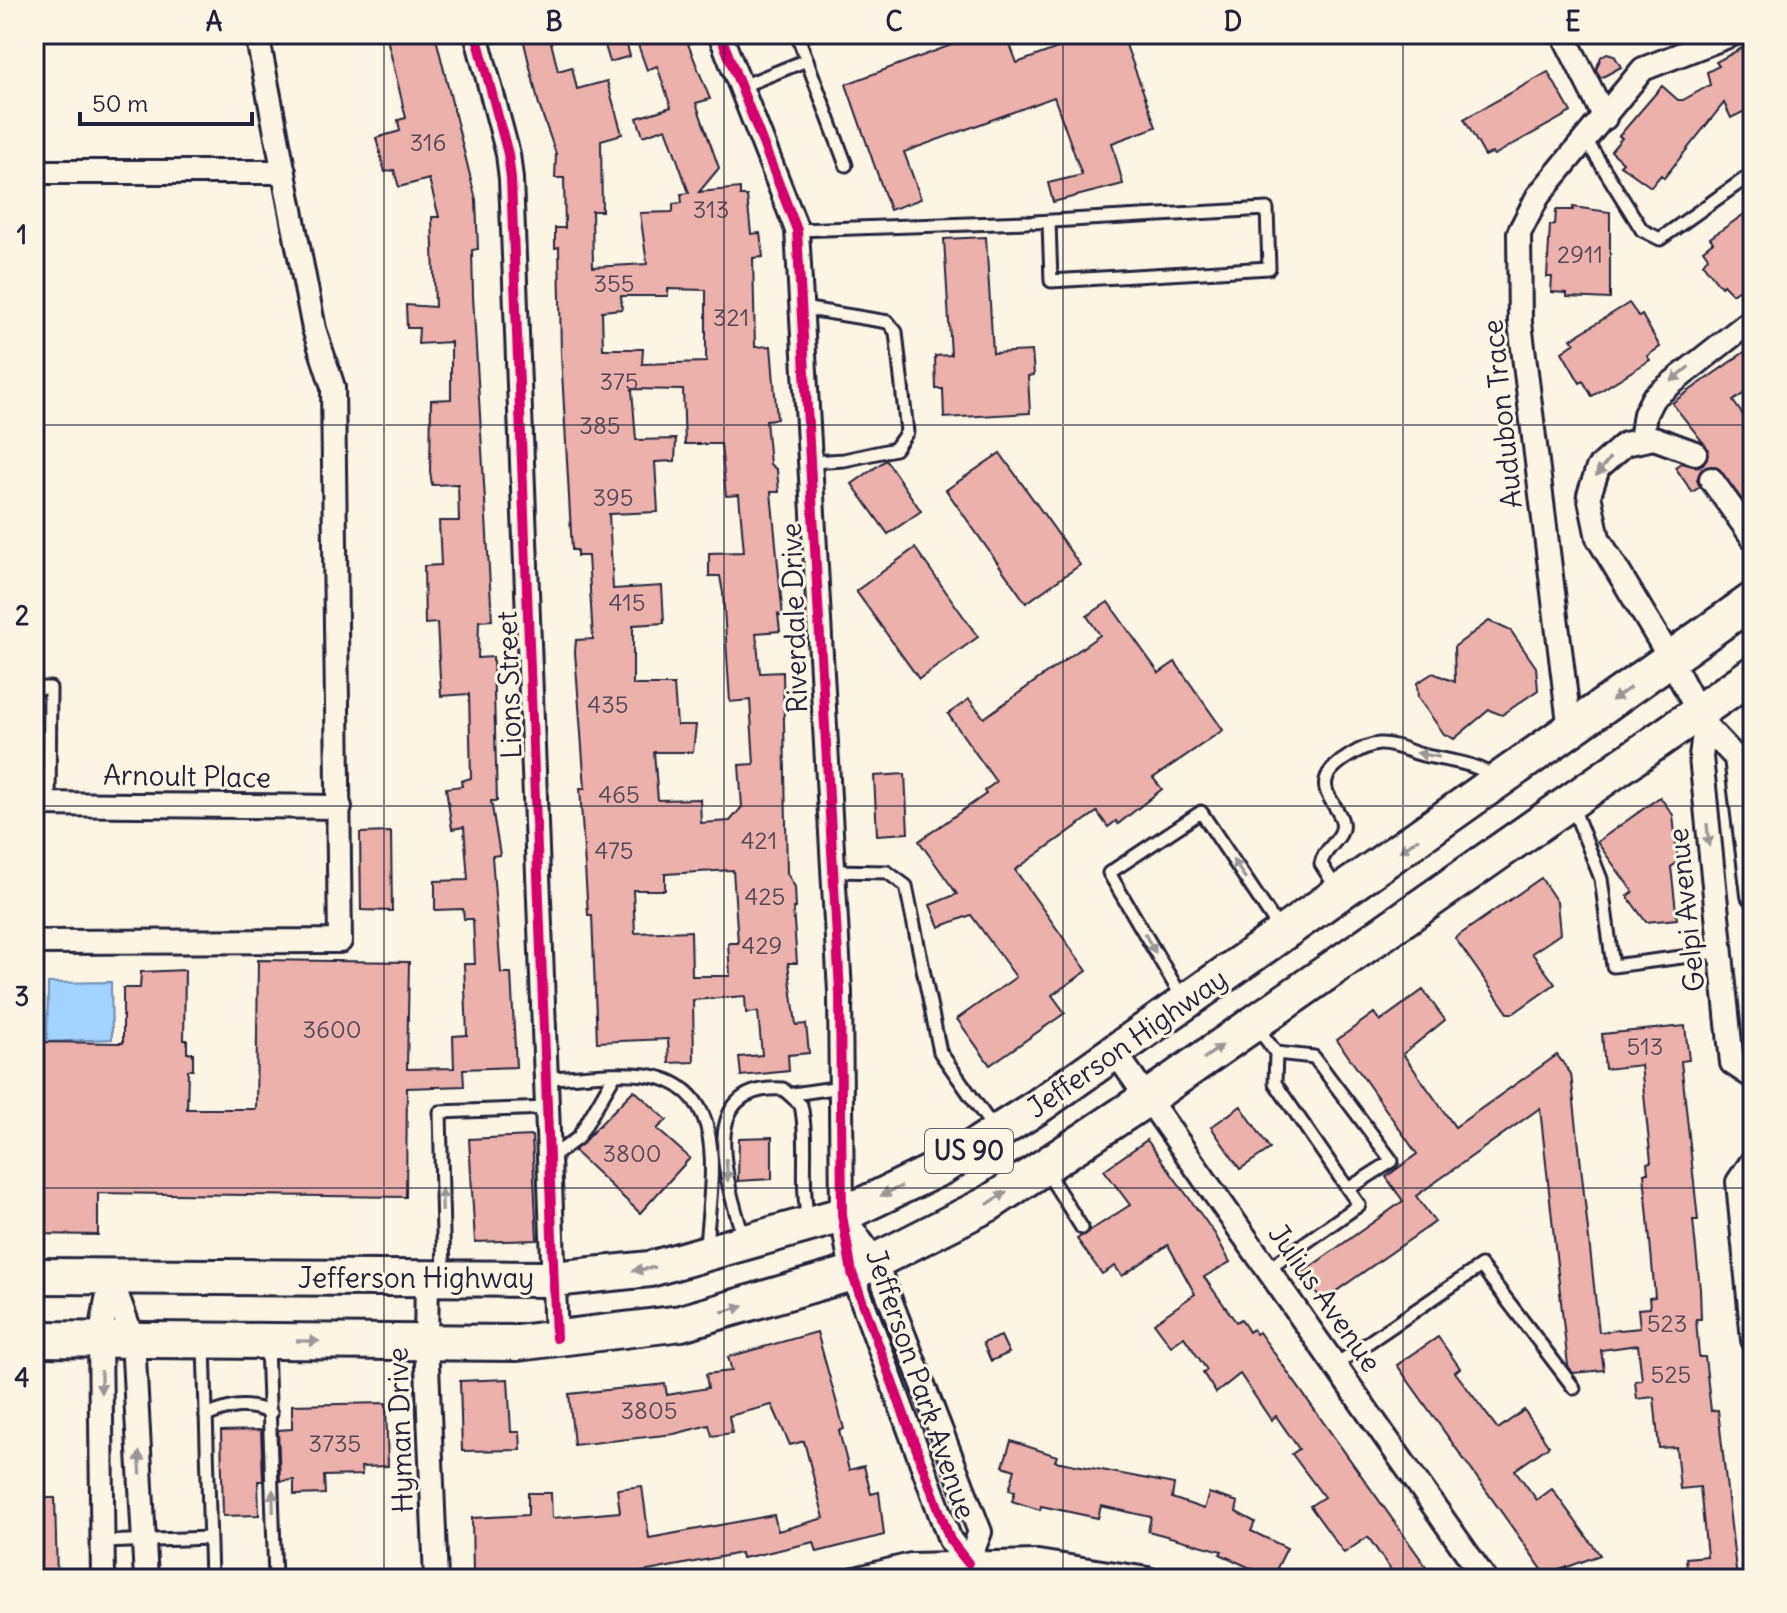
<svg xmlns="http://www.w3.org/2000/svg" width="1787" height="1613" viewBox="0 0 1787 1613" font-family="Delius,sans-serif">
<rect width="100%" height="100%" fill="#fcf5e5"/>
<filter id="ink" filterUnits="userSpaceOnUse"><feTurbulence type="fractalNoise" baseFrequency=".0125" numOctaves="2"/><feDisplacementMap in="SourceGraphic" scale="16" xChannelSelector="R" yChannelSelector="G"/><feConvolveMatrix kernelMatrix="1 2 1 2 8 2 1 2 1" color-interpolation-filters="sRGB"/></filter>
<g filter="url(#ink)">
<polygon fill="#a2d2fe" stroke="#6f8cb0" stroke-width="2" points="111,982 112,1039 47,1042 48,983"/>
<g fill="#ecb1ad" stroke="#22223b" stroke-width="2" fill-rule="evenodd">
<polygon points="386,34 435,34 476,200 478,249 472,250 473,296 492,620 479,621 478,658 493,657 497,801 491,801 500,855 492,856 501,973 511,973 516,1067 463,1069 464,1086 407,1088 406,1197 98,1193 98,1235 34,1234 34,1042 123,1043 123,988 140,988 141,972 185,970 184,1040 187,1040 187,1053 193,1053 193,1070 188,1070 187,1109 256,1109 258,960 409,962 407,1069 454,1068 453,1036 467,1035 464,964 475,964 473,919 464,919 463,909 435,910 435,881 468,880 464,827 452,829 446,788 462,786 461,781 471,778 469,694 441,696 437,623 425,624 424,566 441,565 439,521 459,521 458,484 432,485 430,471 431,400 451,399 451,342 418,344 419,328 407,328 406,305 435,307 432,217 439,217 429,179 399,187 394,170 385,172 376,138 400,131 398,120 406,118"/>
<path d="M 522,34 L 549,34 L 558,71 L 572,67 L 577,89 L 607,81 L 622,134 L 601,140 L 602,211 L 592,211 L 593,267 L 647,264 L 640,213 L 673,212 L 673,204 L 682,203 L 681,194 L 689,193 L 666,128 L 643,136 L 637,118 L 671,107 L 657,66 L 647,70 L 637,42 L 659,34 L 684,34 L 710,99 L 696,103 L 719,168 L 699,192 L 740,188 L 740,196 L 747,196 L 751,234 L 760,233 L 763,257 L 753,258 L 755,347 L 771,346 L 777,419 L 766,420 L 770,464 L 777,470 L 779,492 L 771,492 L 783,618 L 778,614 L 780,631 L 756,633 L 760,673 L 783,672 L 787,873 L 795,887 L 796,908 L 793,908 L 797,963 L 788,963 L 796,1025 L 806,1024 L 809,1053 L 788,1055 L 789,1071 L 741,1076 L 739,1057 L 762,1055 L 758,1012 L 746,1013 L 745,996 L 693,1000 L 694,1062 L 669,1063 L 668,1039 L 597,1042 L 592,915 L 588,915 L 580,788 L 585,788 L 575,652 L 576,640 L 593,639 L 588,556 L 577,556 L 577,550 L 572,550 L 561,354 L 559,247 L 555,248 L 555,228 L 565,228 L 564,178 L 555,178 L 556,154 L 539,105 ZM 668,289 L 706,290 L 706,362 L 642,364 L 643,349 L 603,349 L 602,311 L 622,309 L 621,296 L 668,296 ZM 632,389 L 683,390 L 685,444 L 721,444 L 726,496 L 739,495 L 744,552 L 709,553 L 709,576 L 720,576 L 723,593 L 730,702 L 750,700 L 754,764 L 739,765 L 742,807 L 730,821 L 701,823 L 700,799 L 658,800 L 654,752 L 693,752 L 696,725 L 677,725 L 674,685 L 633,685 L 633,625 L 664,623 L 662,586 L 613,589 L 609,514 L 658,512 L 655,462 L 675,461 L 676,439 L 636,440 ZM 733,870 L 738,943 L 728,943 L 730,976 L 692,976 L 691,931 L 635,933 L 633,890 L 665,890 L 665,874 Z"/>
<polygon points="981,34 1006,34 1017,63 1096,34 1122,34 1156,127 1112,143 1123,184 1053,202 1048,183 1082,175 1054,97 904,152 921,199 890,210 846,84"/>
<polygon points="624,36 630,56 610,62 604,42"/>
<polygon points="1753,42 1753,107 1731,118 1724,103 1664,178 1661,175 1651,187 1620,165 1623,162 1611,151 1622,138 1619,136 1662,86 1678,100 1683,100 1710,85 1707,72 1719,66 1716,62"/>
<polygon points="1607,53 1614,55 1621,67 1601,78 1596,70 1601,57"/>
<polygon points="1548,72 1571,112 1494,155 1492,153 1485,156 1464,119"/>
<polygon points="1573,207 1610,212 1610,299 1567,297 1567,293 1551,292 1552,277 1547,277 1550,225 1555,225 1556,210 1573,210"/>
<polygon points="1753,208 1753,279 1732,294 1723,285 1721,287 1703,264 1708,257 1703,250 1713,242 1710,238"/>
<polygon points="986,237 993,353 1032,351 1034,375 1028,376 1030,413 944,418 943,389 936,389 935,356 951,355 944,239"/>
<polygon points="1629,303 1639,317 1642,315 1660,347 1647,356 1650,360 1592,396 1583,381 1580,383 1562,352 1575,343 1571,339"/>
<polygon points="1753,346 1753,387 1733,401 1753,429 1753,514 1716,466 1702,468 1697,480 1700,487 1692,492 1675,467 1681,463 1697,467 1703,464 1709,450 1672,403"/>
<polygon points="1000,453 1080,565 1026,603 946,490"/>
<polygon points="886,460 921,511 888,534 852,484"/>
<polygon points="915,548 978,637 919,679 856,591"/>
<polygon points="1108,602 1159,673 1175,662 1223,730 1153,778 1162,789 1118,824 1116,821 1108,827 1097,812 1015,870 1087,971 1052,995 1065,1013 990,1065 957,1019 1016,977 971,915 939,927 930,905 957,894 919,841 986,794 984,791 996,782 948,714 969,699 984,718 1100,635 1087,616"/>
<polygon points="1489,621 1511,631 1536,667 1538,690 1502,715 1489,710 1454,739 1444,734 1418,698 1417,683 1433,673 1455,682 1454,647"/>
<polygon points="905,774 908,833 877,835 874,776"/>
<polygon points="1660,797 1673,815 1678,862 1671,867 1677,919 1646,922 1627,896 1633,892 1597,842"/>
<polygon points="391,832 392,911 361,910 360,833"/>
<polygon points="1541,878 1557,902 1560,934 1532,953 1555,984 1514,1013 1508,1013 1455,938"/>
<polygon points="1423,990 1445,1020 1403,1054 1455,1127 1557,1055 1571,1074 1599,1332 1640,1328 1638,1309 1650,1308 1649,1298 1655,1297 1644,1173 1648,1173 1647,1163 1651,1162 1641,1065 1605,1069 1602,1034 1685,1026 1689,1060 1681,1061 1698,1220 1693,1220 1700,1289 1701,1319 1696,1319 1699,1357 1705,1357 1711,1411 1718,1410 1737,1579 1688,1579 1686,1558 1707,1556 1700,1487 1680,1489 1676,1447 1659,1448 1654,1397 1637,1399 1635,1381 1642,1380 1638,1345 1601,1350 1604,1370 1573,1373 1568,1366 1540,1108 1416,1196 1435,1222 1322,1301 1303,1272 1403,1201 1386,1177 1417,1154 1337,1040 1374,1013 1380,1021"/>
<polygon points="634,1090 667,1120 657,1129 690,1158 640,1213 574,1151"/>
<polygon points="1241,1106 1270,1149 1240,1169 1211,1127"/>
<polygon points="532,1136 537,1240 475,1242 469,1139"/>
<polygon points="772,1137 772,1179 738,1181 739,1138"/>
<polygon points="1147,1140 1215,1234 1230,1262 1204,1277 1236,1322 1241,1319 1249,1332 1253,1329 1256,1334 1259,1332 1435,1579 1397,1579 1368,1537 1344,1553 1310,1506 1324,1497 1292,1454 1299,1449 1276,1416 1271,1420 1240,1374 1216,1393 1203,1373 1207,1370 1184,1337 1171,1346 1154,1323 1195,1294 1168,1245 1122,1276 1115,1266 1102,1274 1077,1239 1130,1205 1104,1170"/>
<polygon points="817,1332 844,1429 839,1431 849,1470 864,1466 871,1494 879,1492 884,1535 817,1552 814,1542 757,1555 742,1558 741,1553 607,1579 476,1579 473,1573 472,1518 528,1515 528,1493 551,1493 552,1518 620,1512 617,1489 642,1486 649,1538 774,1515 778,1531 824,1518 804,1441 790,1445 772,1405 729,1416 732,1433 712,1436 709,1425 674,1434 574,1445 569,1394 665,1384 667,1395 708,1388 706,1374 732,1371 728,1357"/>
<polygon points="1001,1336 1009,1353 991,1361 983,1343"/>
<polygon points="1438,1337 1460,1368 1455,1372 1498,1429 1524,1410 1549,1446 1515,1470 1537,1500 1552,1489 1600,1555 1546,1575 1397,1365"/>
<polygon points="508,1379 511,1432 520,1432 521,1450 462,1451 460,1381"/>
<polygon points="386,1403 388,1466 361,1467 362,1475 324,1476 325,1494 294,1495 294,1480 280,1481 278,1430 292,1429 292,1405"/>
<polygon points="261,1430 263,1481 258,1481 259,1515 223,1516 221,1431"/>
<polygon points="1011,1441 1057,1456 1055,1461 1174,1484 1172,1498 1204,1509 1209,1493 1238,1502 1236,1512 1255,1522 1251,1531 1287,1548 1272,1578 1220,1554 1222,1551 1148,1531 1151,1517 1101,1506 1098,1518 1041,1506 1040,1510 1012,1501 1015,1491 1009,1490 1015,1470 1003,1466"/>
<polygon points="34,1498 55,1498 57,1578 34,1577"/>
</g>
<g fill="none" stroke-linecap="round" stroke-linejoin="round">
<g stroke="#22223b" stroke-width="17">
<g id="service">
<polyline points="797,34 846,165"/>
<polyline points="740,87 807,60"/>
<polyline points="1586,140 1642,230 1660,239 1753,173"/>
<polyline points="1034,222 1267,209 1269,268 1051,281 1049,222"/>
<polyline points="797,230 1027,222"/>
<polyline points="802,308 888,322 896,332 907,432 895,449 844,460 812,462"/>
<polyline points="34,688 50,688 49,804"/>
<polyline points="34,776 49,776"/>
<polyline points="1572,805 1601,879 1613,966 1720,952"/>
<polyline points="832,871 887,872 906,886 940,1052 994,1129"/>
<path d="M 1338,891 L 1321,864 C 1323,848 1346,838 1342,822 C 1339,806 1320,794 1327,777 C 1333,763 1364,745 1379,744 C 1395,743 1411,753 1427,756 C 1454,762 1472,762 1496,778"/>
<polyline points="1183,999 1109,873 1201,812 1280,930"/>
<polyline points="1257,1027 1276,1053 1275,1083 1359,1205 1268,1269"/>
<polyline points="1276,1053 1314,1057 1392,1161 1348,1189"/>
<path d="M 547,1078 C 579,1077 614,1071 645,1075 C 734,1086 709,1186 706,1248"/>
<polyline points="793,1094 841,1087"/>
<polyline points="550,1158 578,1138 614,1076"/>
<polyline points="1046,1171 1082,1228"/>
<path d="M 744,1239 C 728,1187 693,1083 783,1089 L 801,1105 C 809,1143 800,1181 808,1219"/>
<polyline points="444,1274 440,1112 548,1108"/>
<polyline points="267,1344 275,1579"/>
<polyline points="204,1345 211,1579"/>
<polyline points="1335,1365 1481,1266 1574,1388"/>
<path d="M 206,1416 C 230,1406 246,1402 271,1413"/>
<polyline points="103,1542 209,1538"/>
</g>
</g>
<g stroke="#22223b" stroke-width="28">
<g id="minor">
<polyline points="476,34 508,154 511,179 556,1338"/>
<polyline points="720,34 797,230 840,992 842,1215 852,1273 950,1540 968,1563"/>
<polyline points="1563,34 1605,118"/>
<polyline points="34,172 284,172"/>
<polyline points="1641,440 1645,414 1653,398 1753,319"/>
<polyline points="1695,453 1654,438 1625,444 1598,468 1589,495 1598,538 1670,658 1705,725 1736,758 1753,895"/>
<polyline points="1711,479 1753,538"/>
<polyline points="1705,725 1701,757 1732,1063 1753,1077"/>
<polyline points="1570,731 1520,323 1519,233 1538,196 1643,69 1733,34"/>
<polyline points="34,804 340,807"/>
<polyline points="34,942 340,941 333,387 314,329 257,34"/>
<polyline points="1115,1052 1485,1579"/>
<polyline points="1753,1160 1738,1182 1753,1340"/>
<polyline points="845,1219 875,1261 980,1532 968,1563 968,1579"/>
<polyline points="110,1276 133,1339 146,1579"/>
<polyline points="427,1278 426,1342 436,1579"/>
<polyline points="103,1579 100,1340 110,1282"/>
<polyline points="855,1579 911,1565 1038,1562 1148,1579"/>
</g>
</g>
<g stroke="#22223b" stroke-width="40">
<g id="primary">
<polyline points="34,1276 554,1279 650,1269 842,1215 942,1167 1037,1107 1753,600"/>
<polyline points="34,1339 517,1343 681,1323 852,1273 988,1204 1149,1097 1753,674"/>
</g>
</g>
<use href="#service" stroke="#fcf5e5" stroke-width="11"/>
<use href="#minor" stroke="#fcf5e5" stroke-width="22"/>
<use href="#primary" stroke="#fcf5e5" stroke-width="34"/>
<g stroke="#fcf5e5" stroke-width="15">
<g id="cycleway">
<polyline points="476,34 508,154 511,179 556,1338"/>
<polyline points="720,34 797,230 840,992 842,1215 852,1273 950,1540 968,1563"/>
</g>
</g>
<use href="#cycleway" stroke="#d6006c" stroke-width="10"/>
</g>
<defs><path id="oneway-solid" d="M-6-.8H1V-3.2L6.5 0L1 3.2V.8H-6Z" transform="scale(2)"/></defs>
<g fill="#9a9698">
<use href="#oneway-solid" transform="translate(1680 374) rotate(141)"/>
<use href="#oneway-solid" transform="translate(1603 467) rotate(128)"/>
<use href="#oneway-solid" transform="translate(1621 694) rotate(144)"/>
<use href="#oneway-solid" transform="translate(1428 755) rotate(-169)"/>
<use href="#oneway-solid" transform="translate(1708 835) rotate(85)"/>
<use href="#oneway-solid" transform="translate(1409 845) rotate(145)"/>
<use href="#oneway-solid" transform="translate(1239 869) rotate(-124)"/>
<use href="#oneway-solid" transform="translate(1150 943) rotate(60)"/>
<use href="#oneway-solid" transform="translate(1213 1052) rotate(-35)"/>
<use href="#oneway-solid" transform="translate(727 1170) rotate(86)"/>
<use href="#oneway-solid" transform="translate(891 1191) rotate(155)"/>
<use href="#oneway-solid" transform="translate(997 1198) rotate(-33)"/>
<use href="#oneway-solid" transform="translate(442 1200) rotate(-91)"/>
<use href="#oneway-solid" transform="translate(644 1269) rotate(171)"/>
<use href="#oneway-solid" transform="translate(733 1309) rotate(-15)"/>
<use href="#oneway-solid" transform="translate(308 1341) rotate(1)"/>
<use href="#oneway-solid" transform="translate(101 1382) rotate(90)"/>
<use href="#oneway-solid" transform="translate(140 1463) rotate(-93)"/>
<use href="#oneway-solid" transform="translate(273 1501) rotate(-91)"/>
</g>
</g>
<path fill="none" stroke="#22223b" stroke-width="2" stroke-opacity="0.55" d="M 384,34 L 384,1579M 724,34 L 724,1579M 1063,34 L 1063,1579M 1403,34 L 1403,1579M 34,425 L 1753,425M 34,806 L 1753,806M 34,1188 L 1753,1188"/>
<g text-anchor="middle" stroke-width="6" stroke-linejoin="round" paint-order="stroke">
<g font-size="24" fill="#544658">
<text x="428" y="151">316</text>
<text x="711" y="218">313</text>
<text x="1580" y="263">2911</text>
<text x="614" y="292">355</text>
<text x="731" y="326">321</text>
<text x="619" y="390">375</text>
<text x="600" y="434">385</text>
<text x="613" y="506">395</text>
<text x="627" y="611">415</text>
<text x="608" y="713">435</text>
<text x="619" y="803">465</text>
<text x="759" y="849">421</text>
<text x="614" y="859">475</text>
<text x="765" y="905">425</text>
<text x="762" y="954">429</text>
<text x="332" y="1038">3600</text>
<text x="1645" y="1055">513</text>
<text x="632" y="1162">3800</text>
<text x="1667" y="1332">523</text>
<text x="1671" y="1383">525</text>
<text x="649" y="1419">3805</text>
<text x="335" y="1452">3735</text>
</g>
<rect fill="#fcf5e5" stroke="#63616e" stroke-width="2" x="925" y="1129" width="88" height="44" rx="6"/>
<g font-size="26" font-weight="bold" fill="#22223b">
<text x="969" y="1160">US 90</text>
</g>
<g font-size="28" fill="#22223b" stroke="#fcf5e5">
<text transform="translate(1502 414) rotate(-96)" y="10">Audubon Trace</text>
<text transform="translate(794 618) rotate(-92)" y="10">Riverdale Drive</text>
<text transform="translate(509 685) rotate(-92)" y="10">Lions Street</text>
<text transform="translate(187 776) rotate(1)" y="10">Arnoult Place</text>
<text transform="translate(1686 910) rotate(-96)" y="10">Gelpi Avenue</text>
<text transform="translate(1127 1043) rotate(-35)" y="10">Jefferson Highway</text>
<text x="416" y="1288">Jefferson Highway</text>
<text transform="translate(1325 1298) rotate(55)" y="10">Julius Avenue</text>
<text transform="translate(921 1384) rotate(71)" y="10">Jefferson Park Avenue</text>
<text transform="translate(400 1430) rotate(-92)" y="10">Hyman Drive</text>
</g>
</g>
<rect width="1787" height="1613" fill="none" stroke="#fcf5e5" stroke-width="88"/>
<path d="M80 112v12h172v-12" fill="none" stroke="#22223b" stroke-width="4"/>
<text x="92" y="112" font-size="24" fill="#22223b" stroke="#fcf5e5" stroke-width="6" paint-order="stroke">50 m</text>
<rect x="44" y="44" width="1699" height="1525" fill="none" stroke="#22223b" stroke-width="3"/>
<g font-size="26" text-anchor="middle" font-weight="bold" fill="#22223b">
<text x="214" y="31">A</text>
<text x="554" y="31">B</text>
<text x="894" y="31">C</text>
<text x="1233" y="31">D</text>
<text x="1573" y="31">E</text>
<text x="22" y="244">1</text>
<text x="22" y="625">2</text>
<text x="22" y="1006">3</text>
<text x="22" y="1387">4</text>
</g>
</svg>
